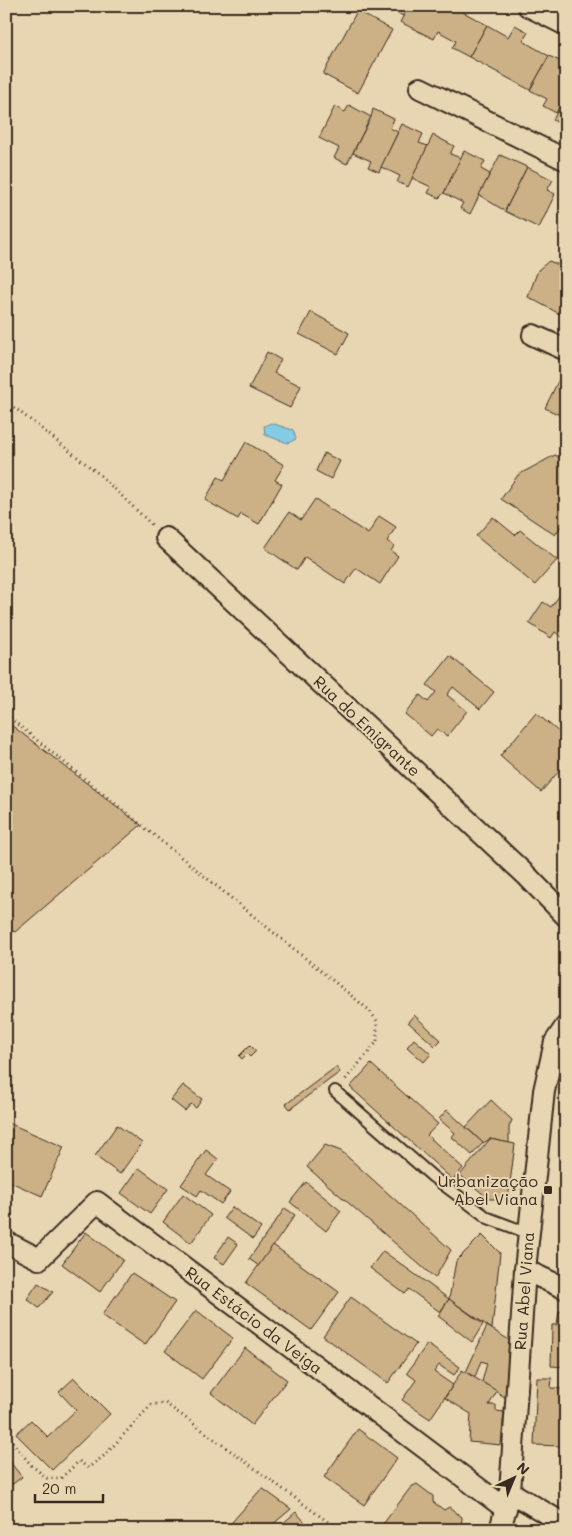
<svg xmlns="http://www.w3.org/2000/svg" width="572" height="1536" viewBox="0 0 572 1536" font-family="Mali,sans-serif">
<rect width="100%" height="100%" fill="#e8d6b3"/>
<filter id="ink" filterUnits="userSpaceOnUse"><feTurbulence type="fractalNoise" baseFrequency=".02" numOctaves="2"/><feDisplacementMap in="SourceGraphic" scale="10" xChannelSelector="R" yChannelSelector="G"/><feConvolveMatrix kernelMatrix="1 2 1 2 8 2 1 2 1" color-interpolation-filters="sRGB"/></filter>
<g filter="url(#ink)">
<polygon fill="#84cbe5" stroke="#678b95" points="271,423 293,430 296,439 288,443 265,435 264,426"/>
<g fill="#ccb186" stroke="#3b2a1e">
<polygon points="386,6 409,6 403,16"/>
<polygon points="409,6 452,6 487,25 469,57 452,48 456,41 438,31 434,39 400,22"/>
<polygon points="357,11 392,30 358,93 323,74"/>
<polygon points="487,25 508,37 515,25 528,32 523,41 549,56 530,90 469,57"/>
<polygon points="549,56 566,64 566,94 556,113 543,106 547,99 530,90"/>
<polygon points="566,94 566,127 553,120"/>
<polygon points="349,105 371,117 347,164 334,158 339,148 319,138 335,106 345,112"/>
<polygon points="373,109 394,119 390,128 398,132 379,172 368,167 371,161 353,153 371,117"/>
<polygon points="402,124 423,134 419,143 428,146 408,187 397,182 400,176 381,167"/>
<polygon points="433,135 454,146 450,154 461,158 444,193 439,198 428,193 431,187 412,178"/>
<polygon points="464,151 485,161 481,169 490,174 470,214 460,208 463,203 444,193"/>
<polygon points="500,155 527,167 505,211 479,195"/>
<polygon points="527,167 553,180 547,190 555,194 539,228 505,211"/>
<polygon points="549,261 566,268 566,298 558,313 528,297 538,270"/>
<polygon points="566,298 566,317 558,313"/>
<polygon points="311,312 349,333 338,354 299,334"/>
<polygon points="267,352 281,360 274,373 301,386 290,408 249,388"/>
<polygon points="562,373 566,373 566,418 545,408"/>
<polygon points="246,442 284,465 275,480 282,484 259,524 241,514 238,519 205,500 218,477 224,480"/>
<polygon points="324,453 340,461 331,479 316,471"/>
<polygon points="555,455 566,460 566,497 562,500 566,502 566,519 555,535 501,499 518,475"/>
<polygon points="315,499 368,534 379,516 396,527 387,541 394,546 391,551 398,556 380,584 356,568 345,584 305,557 297,570 265,548 289,512 301,520"/>
<polygon points="493,517 515,535 520,530 557,560 535,585 476,536"/>
<polygon points="562,592 566,595 566,640 555,632 551,638 529,623 543,602 551,607"/>
<polygon points="450,656 494,692 480,709 453,687 447,695 467,711 447,736 437,729 431,736 405,714 420,695 428,702 436,692 427,685"/>
<polygon points="536,713 566,738 566,763 541,792 500,756"/>
<polygon points="6,721 141,825 15,932 6,928"/>
<polygon points="414,1015 441,1040 435,1046 408,1022"/>
<polygon points="414,1039 431,1054 424,1062 407,1047"/>
<polygon points="250,1045 256,1051 250,1057 247,1054 242,1059 239,1056"/>
<polygon points="371,1064 438,1124 427,1135 463,1168 453,1180 350,1087"/>
<polygon points="336,1067 340,1072 290,1109 286,1104"/>
<polygon points="183,1085 202,1099 196,1108 191,1104 185,1111 171,1100"/>
<polygon points="491,1100 512,1120 509,1127 509,1143 490,1139 483,1143 466,1127"/>
<polygon points="447,1110 483,1143 472,1155 452,1137 455,1133 439,1119"/>
<polygon points="6,1122 64,1147 42,1196 6,1180"/>
<polygon points="117,1125 142,1143 120,1174 95,1156"/>
<polygon points="490,1139 515,1144 508,1199 489,1199 460,1175"/>
<polygon points="325,1145 341,1151 451,1250 435,1278 307,1167"/>
<polygon points="206,1150 218,1159 206,1175 230,1192 221,1204 201,1190 197,1196 181,1185"/>
<polygon points="139,1168 168,1189 150,1214 121,1193"/>
<polygon points="306,1182 341,1211 326,1231 290,1202"/>
<polygon points="183,1194 211,1215 191,1243 163,1222"/>
<polygon points="232,1207 261,1228 253,1239 224,1218"/>
<polygon points="285,1208 295,1215 259,1266 249,1259"/>
<polygon points="86,1232 123,1260 100,1292 62,1264"/>
<polygon points="482,1235 500,1253 492,1329 449,1299 456,1261"/>
<polygon points="228,1237 238,1244 224,1264 214,1258"/>
<polygon points="273,1245 339,1292 311,1330 246,1283"/>
<polygon points="383,1251 449,1299 440,1312 409,1289 405,1294 370,1268"/>
<polygon points="132,1273 175,1302 145,1345 102,1315"/>
<polygon points="38,1283 53,1292 39,1308 27,1299"/>
<polygon points="351,1297 416,1344 388,1383 323,1336"/>
<polygon points="449,1299 483,1324 472,1342 438,1316"/>
<polygon points="196,1310 233,1338 202,1379 165,1351"/>
<polygon points="559,1311 566,1313 566,1367 551,1366 552,1325 557,1325"/>
<polygon points="487,1326 509,1340 506,1398 482,1382 487,1363 481,1361 475,1377 466,1372"/>
<polygon points="427,1344 460,1367 454,1375 439,1365 434,1372 453,1385 430,1419 402,1400 416,1380 407,1373"/>
<polygon points="245,1348 287,1380 252,1425 211,1393"/>
<polygon points="462,1370 497,1391 489,1405 496,1405 496,1411 504,1412 501,1445 469,1442 471,1414 445,1398"/>
<polygon points="74,1378 110,1414 52,1470 16,1434 31,1420 48,1437 76,1410 59,1392"/>
<polygon points="537,1378 552,1378 551,1388 565,1389 564,1414 566,1414 566,1434 561,1434 561,1446 534,1445"/>
<polygon points="358,1429 397,1458 364,1505 324,1477"/>
<polygon points="6,1457 22,1477 6,1489"/>
<polygon points="417,1484 433,1496 433,1502 444,1510 449,1507 462,1517 461,1530 383,1530 380,1528 411,1487"/>
<polygon points="262,1488 291,1509 266,1530 225,1530"/>
<polygon points="296,1512 311,1529 310,1530 275,1530"/>
</g>
<g fill="none" stroke-linecap="round" stroke-linejoin="round">
<g stroke="#3b2a1e" stroke-width="14">
<polyline id="service" points="335,1091 433,1177 488,1218 528,1233"/>
</g>
<g stroke="#3b2a1e" stroke-width="24">
<g id="minor">
<polyline points="528,6 566,25"/>
<polyline points="420,88 566,160"/>
<polyline points="533,335 566,350"/>
<polyline points="166,538 527,876 566,916"/>
<polyline points="6,1242 39,1259 97,1202 506,1509"/>
<polyline points="525,1270 566,1289"/>
<polyline points="510,1492 566,1525"/>
<polyline points="500,1530 510,1492 525,1270 544,1091 555,1042 566,1026"/>
</g>
</g>
<g stroke="#3b2a1e" stroke-width="3" stroke-dasharray="1 4" stroke-linecap="butt">
<polyline points="6,401 99,474 152,525"/>
<polyline points="6,715 369,1010 377,1021 377,1042 345,1080"/>
<polyline points="6,1434 31,1465 47,1478 60,1479 79,1461 88,1468 105,1455 151,1405 165,1403 339,1530"/>
</g>
<use href="#service" stroke="#e8d6b3" stroke-width="10"/>
<use href="#minor" stroke="#e8d6b3" stroke-width="20"/>
</g>
</g>
<rect fill="#3b2a1e" stroke="#e8d6b3" stroke-width="2" x="543" y="1185" width="10" height="10" rx="2.5"/>
<g text-anchor="middle" stroke-width="4" stroke-linejoin="round" paint-order="stroke">
<g font-size="16" fill="#3b2a1e" stroke="#e8d6b3">
<text transform="translate(367 726) rotate(43)" y="6">Rua do Emigrante</text>
<text transform="translate(524 1291) rotate(-86)" y="6">Rua Abel Viana</text>
<text transform="translate(254 1320) rotate(37)" y="6">Rua Estácio da Veiga</text>
</g>
<g font-size="16" fill="#3b2a1e" stroke="#e8d6b3" text-anchor="end">
<text x="538" y="1187">Urbanização<tspan x="538" dy="18">Abel Viana</tspan></text>
</g>
</g>
<rect width="572" height="1536" fill="none" stroke="#e8d6b3" stroke-width="25"/>
<rect x="12" y="12" width="547" height="1511" fill="none" stroke="#3b2a1e" stroke-width="2" filter="url(#ink)"/>
<g transform="translate(514 1478) rotate(44)" stroke="#e8d6b3" stroke-width="4" paint-order="stroke">
<path d="M0-4L9 19L0 12L-9 19Z" fill="#3b2a1e"/>
<text y="-8" font-size="14" font-weight="bold" text-anchor="middle" fill="#3b2a1e">N</text>
</g>
<path d="M35 1494v8h68v-8" fill="none" stroke="#3b2a1e" stroke-width="2.5"/>
<text x="42" y="1494" font-size="15" fill="#3b2a1e" stroke="#e8d6b3" stroke-width="4" paint-order="stroke">20 m</text>
</svg>
